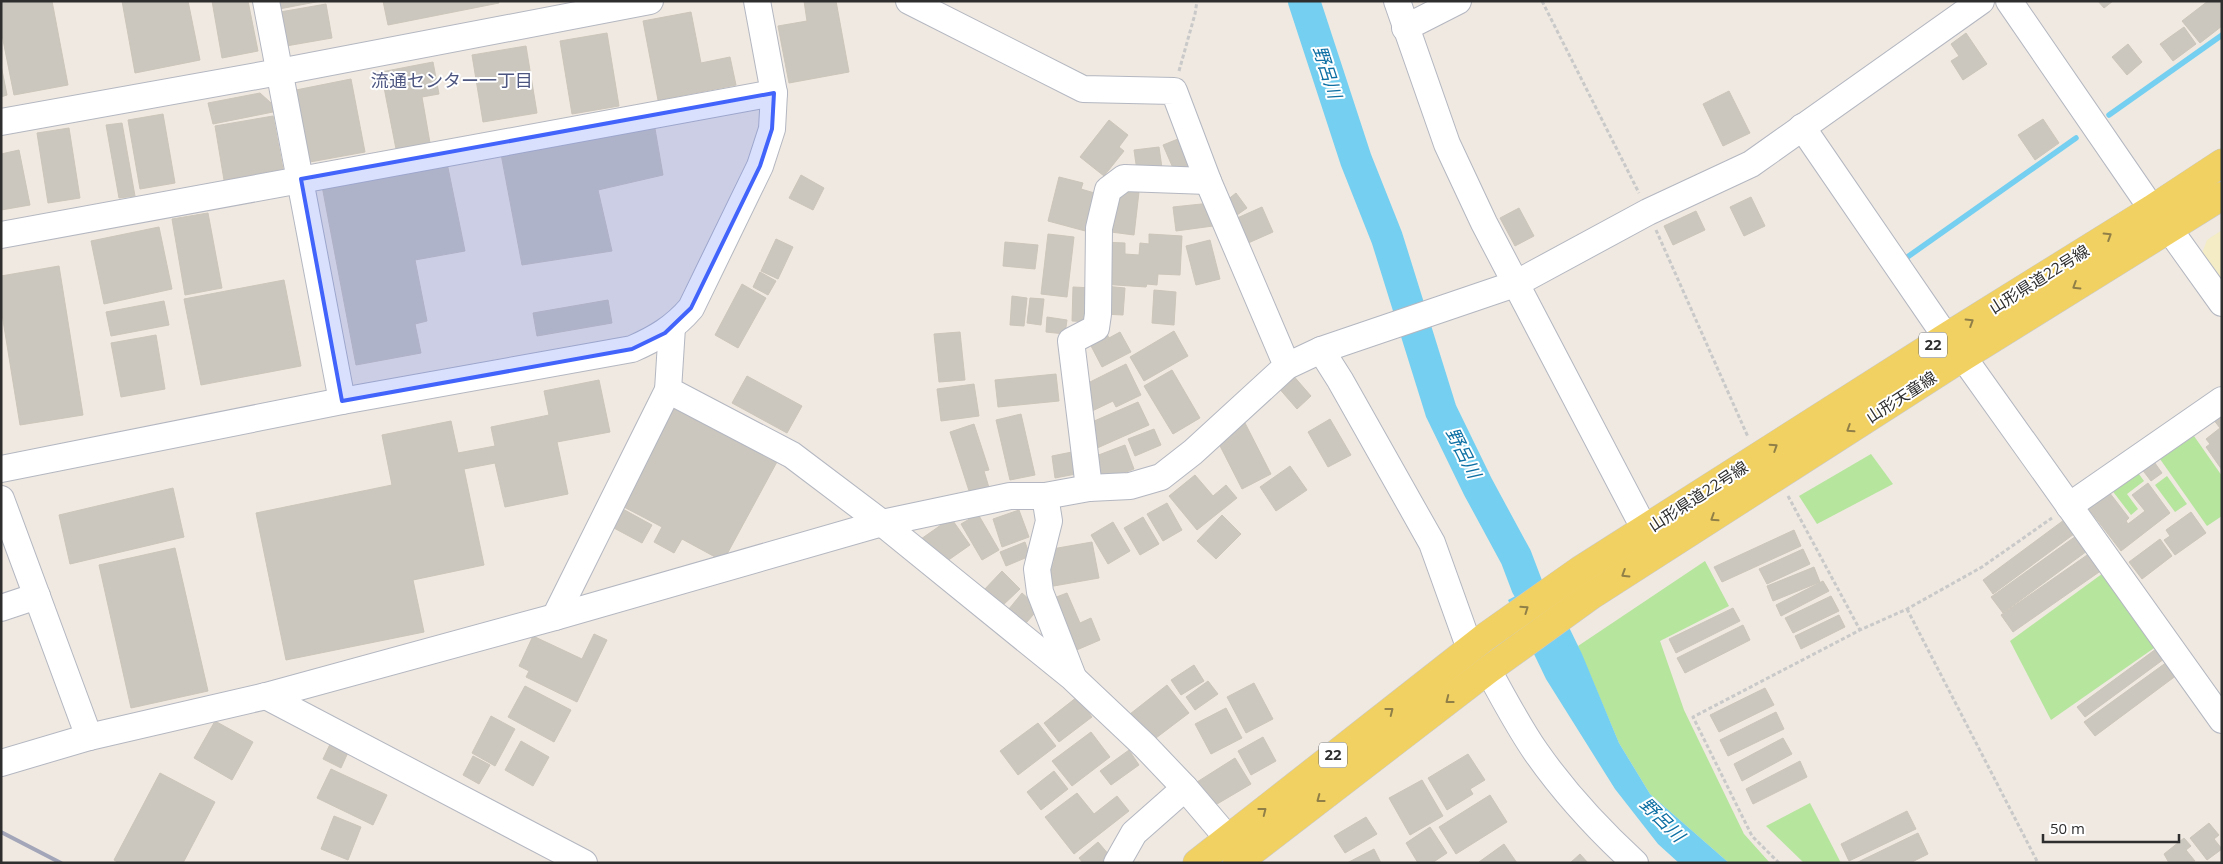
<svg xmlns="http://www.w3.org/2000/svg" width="2223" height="864" viewBox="0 0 2223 864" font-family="'Open Sans','Noto Sans JP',sans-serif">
<rect width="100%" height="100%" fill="#efe9e1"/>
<g fill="#b6e59e">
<polygon points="2194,436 2222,476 2222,516 2207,526 2160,459"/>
<polygon points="1871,454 1893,484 1817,524 1799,496"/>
<polygon points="2136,470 2144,481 2127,494 2138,509 2131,515 2111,489"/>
<polygon points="2167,476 2187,504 2175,512 2155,485"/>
<polygon points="1705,561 1729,606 1660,641 1684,710 1744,834 1770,863 1729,863 1650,794 1619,743 1578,646"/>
<polygon points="2106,571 2157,646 2051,720 2010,641"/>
<polygon points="1810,803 1841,863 1804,863 1766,826"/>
</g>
<polygon fill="#f3ecc5" points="2222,230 2222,282 2201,256 2207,240"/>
<polygon fill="#75cff0" points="1546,580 1582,654 1619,743 1650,794 1729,863 1679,863 1658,844 1615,789 1546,679 1508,600"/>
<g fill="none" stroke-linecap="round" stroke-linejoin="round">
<g stroke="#75cff0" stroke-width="5.5">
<polyline points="2109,115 2222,35"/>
<polyline points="1908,262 1906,258 2076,138"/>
</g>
<polyline stroke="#75cff0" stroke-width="32" points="1304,1 1356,160 1387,238 1441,411 1478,487 1516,557 1527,586 1541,610 1549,629"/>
</g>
<g fill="#cbc7bf" stroke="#cbc5ba">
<polygon points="1,1 52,1 68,85 14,95 1,30"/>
<polygon points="122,1 188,1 200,60 135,73"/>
<polygon points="212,1 248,1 258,51 222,58"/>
<polygon points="278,1 321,1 279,9"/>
<polygon points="383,1 499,1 499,3 388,25"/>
<polygon points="804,1 836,1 849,72 789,83 778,26 807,21"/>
<polygon points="2098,1 2113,1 2104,8"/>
<polygon points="2208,1 2222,1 2222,26 2200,43 2182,21"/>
<polygon points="326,4 332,38 286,46 280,12"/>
<polygon points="691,12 701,63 730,57 736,85 658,100 643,21"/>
<polygon points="2184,27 2196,44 2173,61 2160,44"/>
<polygon points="607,33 619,106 572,114 560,41"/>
<polygon points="1966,33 1987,64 1963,80 1951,61 1959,56 1951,44"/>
<polygon points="2128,44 2142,62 2127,75 2112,57"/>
<polygon points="526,46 537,113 483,122 472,55"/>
<polygon points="433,62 439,94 422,97 430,143 396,149 381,72"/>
<polygon points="1,65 7,95 1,97"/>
<polygon points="351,79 365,152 310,162 296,90"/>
<polygon points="1729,91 1750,133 1723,146 1703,104"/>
<polygon points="260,93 271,103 273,112 213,124 208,103"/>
<polygon points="163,114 175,183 140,189 128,120"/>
<polygon points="273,116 283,169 224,180 215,126"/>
<polygon points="2043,119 2059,143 2035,160 2018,135"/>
<polygon points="1109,120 1128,135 1119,147 1124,151 1104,176 1080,157"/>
<polygon points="122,123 135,196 119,198 106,125"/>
<polygon points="654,123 663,175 598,190 612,251 522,265 501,154"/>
<polygon points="69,128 80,198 48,203 37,133"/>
<polygon points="1183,137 1195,167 1176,175 1163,145"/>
<polygon points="1159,147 1162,168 1137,171 1134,150"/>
<polygon points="19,150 30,205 1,210 1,154"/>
<polygon points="447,163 465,251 415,260 427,321 415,324 421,353 356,365 322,186"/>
<polygon points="801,175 824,188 813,210 789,198"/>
<polygon points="1059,177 1083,183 1081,189 1098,194 1089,232 1048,221"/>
<polygon points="1116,190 1139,192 1134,235 1111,232"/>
<polygon points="1236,193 1247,208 1237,215 1226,201"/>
<polygon points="1751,197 1765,226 1744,236 1730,207"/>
<polygon points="1211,203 1213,226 1176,231 1173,207"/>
<polygon points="1262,207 1273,232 1246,244 1235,219"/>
<polygon points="1519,208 1534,236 1515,246 1500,218"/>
<polygon points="1696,211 1705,230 1673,245 1664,226"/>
<polygon points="208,213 222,288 185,295 172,219"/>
<polygon points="159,227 172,289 104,304 91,241"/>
<polygon points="1048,234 1074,237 1067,297 1041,294"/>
<polygon points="1149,234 1182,236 1180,275 1158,274 1157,285 1147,284 1146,287 1101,284 1103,242 1125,243 1125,254 1139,255 1140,243 1149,244"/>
<polygon points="776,239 793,247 778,279 761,271"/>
<polygon points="1210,240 1220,279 1196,285 1186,246"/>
<polygon points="1005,242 1038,245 1035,269 1003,266"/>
<polygon points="59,266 83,415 20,425 1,308 1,276"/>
<polygon points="760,272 776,281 768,295 753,287"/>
<polygon points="284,280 301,366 201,385 184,299"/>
<polygon points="742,284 766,298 738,348 715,335"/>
<polygon points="1105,286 1125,288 1123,315 1103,314"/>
<polygon points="1073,287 1093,288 1091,322 1072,321"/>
<polygon points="1154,290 1176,292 1174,325 1152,323"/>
<polygon points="1012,296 1027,298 1024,326 1010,325"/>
<polygon points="1030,298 1044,299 1041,325 1027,323"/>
<polygon points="608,300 612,323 537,336 533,313"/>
<polygon points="164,301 169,325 111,336 106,312"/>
<polygon points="1047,317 1067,320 1065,334 1046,332"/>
<polygon points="1174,331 1188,356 1144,381 1130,357"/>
<polygon points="960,332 965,380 939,382 934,334"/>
<polygon points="1120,332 1131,352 1102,367 1090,344 1107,334 1109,338"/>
<polygon points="156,335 165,389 121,397 111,343"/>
<polygon points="1126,364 1141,395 1116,407 1113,401 1090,412 1078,388"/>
<polygon points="1172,370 1200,418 1173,434 1144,386"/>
<polygon points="1291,373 1311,396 1297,409 1277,386"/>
<polygon points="1056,374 1059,401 998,407 995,380"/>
<polygon points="747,376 802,406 787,433 732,403"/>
<polygon points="599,380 610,432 557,442 568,494 505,507 495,463 464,469 484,565 413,580 424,632 286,660 256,513 392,485 382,435 451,421 458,453 495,446 491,427 549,415 544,391"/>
<polygon points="974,384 979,416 941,421 937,389"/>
<polygon points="1138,402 1149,425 1095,449 1085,425"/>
<polygon points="676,405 778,460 726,556 717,558 682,539 674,553 654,542 662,527 622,506"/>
<polygon points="2222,413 2222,470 2206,447 2210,444 2206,439 2220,428 2213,419"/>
<polygon points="1021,414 1035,475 1010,480 996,420"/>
<polygon points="1330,419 1351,455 1328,467 1308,432"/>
<polygon points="1245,423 1271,474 1242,489 1216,438"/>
<polygon points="974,424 989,470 984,471 990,491 971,497 950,432"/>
<polygon points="1154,429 1161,445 1135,456 1128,439"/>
<polygon points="1125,445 1134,469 1098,483 1088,459"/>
<polygon points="1072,452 1076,474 1055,478 1052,456"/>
<polygon points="2152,459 2162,473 2151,481 2141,468"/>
<polygon points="1290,466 1307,490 1276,511 1260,487"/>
<polygon points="1195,475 1213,496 1226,485 1237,498 1197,530 1169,496"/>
<polygon points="2148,483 2170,513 2121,551 2088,508 2109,492 2129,518 2126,521 2128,524 2145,511 2132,495"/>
<polygon points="173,488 184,537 70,564 59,515"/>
<polygon points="1167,503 1182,530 1163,541 1147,514"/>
<polygon points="621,508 652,525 642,543 612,527"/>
<polygon points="1019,510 1029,537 1002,547 993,519"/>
<polygon points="2191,512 2206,533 2175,555 2164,540 2170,536 2166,530"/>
<polygon points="978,514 999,550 982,560 961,524"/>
<polygon points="1222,515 1241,534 1216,559 1197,541"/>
<polygon points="1143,517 1159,544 1140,555 1124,528"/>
<polygon points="951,518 970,545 940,566 921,539"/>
<polygon points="2064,520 2074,534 1993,594 1983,580"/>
<polygon points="1113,522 1130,551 1108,564 1091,535"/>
<polygon points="1794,530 1801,546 1722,582 1714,567"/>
<polygon points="2076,536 2087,551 2003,613 1991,597"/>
<polygon points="2160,539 2172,556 2142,579 2129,562"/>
<polygon points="1025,542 1030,556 1006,566 1000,552"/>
<polygon points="1092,542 1099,578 1048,587 1044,565 1054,563 1052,549"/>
<polygon points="175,548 208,691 131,708 99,565"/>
<polygon points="1803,549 1810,564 1767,584 1759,569"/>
<polygon points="2090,553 2102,570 2013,632 2001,615"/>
<polygon points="1814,567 1820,582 1773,601 1767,586"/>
<polygon points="1002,571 1020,589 1001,607 984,590"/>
<polygon points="1823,581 1829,591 1781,616 1776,605"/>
<polygon points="1022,593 1039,608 1021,629 1004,615"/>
<polygon points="1067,593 1080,623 1091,618 1100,640 1072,652 1051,599"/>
<polygon points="1831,596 1839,611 1793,633 1785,618"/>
<polygon points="1733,608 1740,621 1676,653 1669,639"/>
<polygon points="1839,615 1845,627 1801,649 1795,636"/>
<polygon points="1743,625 1750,640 1685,673 1677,658"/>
<polygon points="594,634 607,640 577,702 526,677 529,671 519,666 533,636 582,659"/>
<polygon points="2156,649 2164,659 2085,717 2077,707"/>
<polygon points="2167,662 2177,675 2095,736 2084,722"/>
<polygon points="1194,665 1204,681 1181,695 1171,680"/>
<polygon points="1208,681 1218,694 1195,710 1186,697"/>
<polygon points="1254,683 1273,719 1246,733 1227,697"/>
<polygon points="1167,685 1189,713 1152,741 1130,714"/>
<polygon points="525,686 571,710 554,742 508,717"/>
<polygon points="1765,688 1774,705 1719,732 1710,715"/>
<polygon points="1077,697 1092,717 1059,742 1044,723"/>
<polygon points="1226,708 1242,738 1211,754 1195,724"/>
<polygon points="1776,712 1784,729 1728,756 1720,740"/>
<polygon points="491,716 515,729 495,766 472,753"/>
<polygon points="215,721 253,742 232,780 194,758"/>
<polygon points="1038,723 1056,746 1018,775 1000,751"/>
<polygon points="1091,732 1110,757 1072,786 1052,761"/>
<polygon points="1263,737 1276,761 1251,775 1238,751"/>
<polygon points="1783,738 1792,754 1742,781 1734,764"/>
<polygon points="332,740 350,748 341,768 323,759"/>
<polygon points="521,741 549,757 533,786 505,770"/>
<polygon points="1129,750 1139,765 1111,785 1100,771"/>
<polygon points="1468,754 1485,780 1470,789 1473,794 1447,810 1428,778"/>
<polygon points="473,756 490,765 479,784 463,775"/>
<polygon points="1235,758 1251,784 1212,807 1197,782"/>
<polygon points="1800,761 1807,777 1753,804 1746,789"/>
<polygon points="331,769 387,795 373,825 317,798"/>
<polygon points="1054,771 1068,789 1041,810 1027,792"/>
<polygon points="160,773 215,802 183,863 119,863 114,860"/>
<polygon points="1422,780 1443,816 1410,835 1389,798"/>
<polygon points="1077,793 1094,814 1117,796 1129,811 1074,854 1045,817"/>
<polygon points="1490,795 1507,822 1456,854 1439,827"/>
<polygon points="1907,811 1916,829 1849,861 1841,844"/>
<polygon points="334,816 361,827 348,860 321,849"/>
<polygon points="1366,817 1377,834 1345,853 1334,836"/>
<polygon points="2209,823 2219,835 2214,839 2222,849 2207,860 2190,838"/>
<polygon points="1430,827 1447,853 1432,863 1418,863 1406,843"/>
<polygon points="1918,833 1928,854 1910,863 1856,863"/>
<polygon points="2184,838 2191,846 2186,850 2195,861 2169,863 2164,854"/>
<polygon points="1098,842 1111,857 1103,863 1083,863 1079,858"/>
<polygon points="1504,844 1517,863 1480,863 1479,862"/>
<polygon points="1374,849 1381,863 1347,863"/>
<polygon points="1580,854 1588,863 1570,863"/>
</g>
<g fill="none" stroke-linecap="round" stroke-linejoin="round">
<g stroke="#b4b7c1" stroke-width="28">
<g id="minor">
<polyline points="266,1 342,401"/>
<polyline points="909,1 1083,89 1174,91 1208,181 1287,366"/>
<polyline points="1397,1 1447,144 1484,223 1655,549"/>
<polyline points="2009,1 2152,209 2169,229 2222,303"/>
<polyline points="1405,28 1458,1"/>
<polyline points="1,122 279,72 650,1"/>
<polyline points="1802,127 1946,337"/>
<polyline points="1,235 774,93"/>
<polyline points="672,327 668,390 792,455 882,523 1073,678 1145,746 1185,788 1242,855"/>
<polyline points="1321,350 1340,380 1432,543 1470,649"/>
<polyline points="1963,357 2222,720"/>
<path d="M 1,469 L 342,401 L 632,349 C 655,339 674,328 691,308 L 760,166 L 772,129 L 774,93 L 757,1"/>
<polyline points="1089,488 1071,341 1096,328 1098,314 1099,228 1108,190 1124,178 1208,181"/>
<polyline points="1045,496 1049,521 1037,569 1040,592 1073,677"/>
<polyline points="1,499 89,737"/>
<polyline points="2069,506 2222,400"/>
<polyline points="1,608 37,596"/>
<polyline points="555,617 668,390"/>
<path d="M 1488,670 C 1503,697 1518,726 1536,752 C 1564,792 1599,830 1635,863"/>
<polyline points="266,696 584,863"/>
<polyline points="1,763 89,737 266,696 555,617 882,523 1010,496 1045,496 1089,488 1130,486 1161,477 1193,452 1287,366 1321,350 1515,284 1648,212 1751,164 1981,1"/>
<polyline points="1117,863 1134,833 1185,788"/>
</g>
</g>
<g stroke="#c9c9c9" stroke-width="29">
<g id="major">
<polyline points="1197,863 1485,637 1580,570 1946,337 2152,209 2222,163"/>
<polyline points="1237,863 1488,670 1592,595 1963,357 2222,196"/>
</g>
</g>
<g stroke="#c9c9c9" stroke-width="3" stroke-dasharray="4 2.5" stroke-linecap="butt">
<polyline points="1542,1 1639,193"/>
<polyline points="1179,71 1195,14 1197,1"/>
<polyline points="1656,230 1748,437"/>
<polyline points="1788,496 1860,630"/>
<polyline points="1907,609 2038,863"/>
<polyline points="1779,863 1752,836 1693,717 1860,630 1907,609 1982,567 2052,518"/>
</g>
<use href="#minor" stroke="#fff" stroke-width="26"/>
<use href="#major" stroke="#f2d163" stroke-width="28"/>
<polyline stroke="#a3a6b8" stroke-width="4" points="1,832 61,863"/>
</g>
<defs><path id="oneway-chevron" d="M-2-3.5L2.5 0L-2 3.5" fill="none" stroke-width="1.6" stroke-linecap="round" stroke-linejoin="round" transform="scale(1.25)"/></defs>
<g stroke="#908048">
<use href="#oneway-chevron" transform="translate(2108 236) rotate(-32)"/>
<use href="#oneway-chevron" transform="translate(2076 286) rotate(148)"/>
<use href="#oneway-chevron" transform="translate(1970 322) rotate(-32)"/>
<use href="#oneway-chevron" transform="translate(1850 429) rotate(147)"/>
<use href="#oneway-chevron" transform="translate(1774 447) rotate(-33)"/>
<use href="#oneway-chevron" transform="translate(1714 518) rotate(147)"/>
<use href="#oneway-chevron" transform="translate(1625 574) rotate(148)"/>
<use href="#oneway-chevron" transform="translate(1525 609) rotate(-35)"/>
<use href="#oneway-chevron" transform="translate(1449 700) rotate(142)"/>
<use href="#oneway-chevron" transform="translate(1390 711) rotate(-38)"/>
<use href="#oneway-chevron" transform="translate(1320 799) rotate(143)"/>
<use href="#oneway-chevron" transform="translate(1263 811) rotate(-38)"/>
</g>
<path fill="#4264fb" fill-opacity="0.2" stroke="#4264fb" stroke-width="4" stroke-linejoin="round" d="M 774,93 L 772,129 L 760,166 L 691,308 L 665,333 L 632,349 L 342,401 L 301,179 Z"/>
<g text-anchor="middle" stroke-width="4" stroke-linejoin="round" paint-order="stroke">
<g fill="#fff" stroke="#6d6d6d" stroke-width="1">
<rect x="1919" y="332.5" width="28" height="25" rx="4"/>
<rect x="1319" y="742.5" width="28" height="25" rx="4"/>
</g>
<g font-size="15" font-weight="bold" fill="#2e2e2e">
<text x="1933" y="350">22</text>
<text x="1333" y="760">22</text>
</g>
<g font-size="16" fill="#2e2e2e" stroke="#fff">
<text transform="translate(2039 279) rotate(-32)" y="6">山形県道22号線</text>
<text transform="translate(1901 397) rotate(-33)" y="6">山形天童線</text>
<text transform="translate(1698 496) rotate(-33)" y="6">山形県道22号線</text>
</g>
<g font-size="18" font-style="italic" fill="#0d6fa3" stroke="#fff">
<text transform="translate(1327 72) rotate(72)" y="6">野呂川</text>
<text transform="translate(1463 453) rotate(63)" y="6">野呂川</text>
<text transform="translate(1662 820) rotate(45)" y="6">野呂川</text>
</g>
<g font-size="18" fill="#4d5680" stroke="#fff">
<text x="452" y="87">流通センター一丁目</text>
</g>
</g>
<rect width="2223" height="864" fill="none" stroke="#2e2e2e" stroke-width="5"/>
<path d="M2043 834v8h136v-8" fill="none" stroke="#2e2e2e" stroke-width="2.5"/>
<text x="2050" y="834" font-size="15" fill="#2e2e2e" stroke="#ffffff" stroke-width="4" paint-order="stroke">50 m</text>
</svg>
